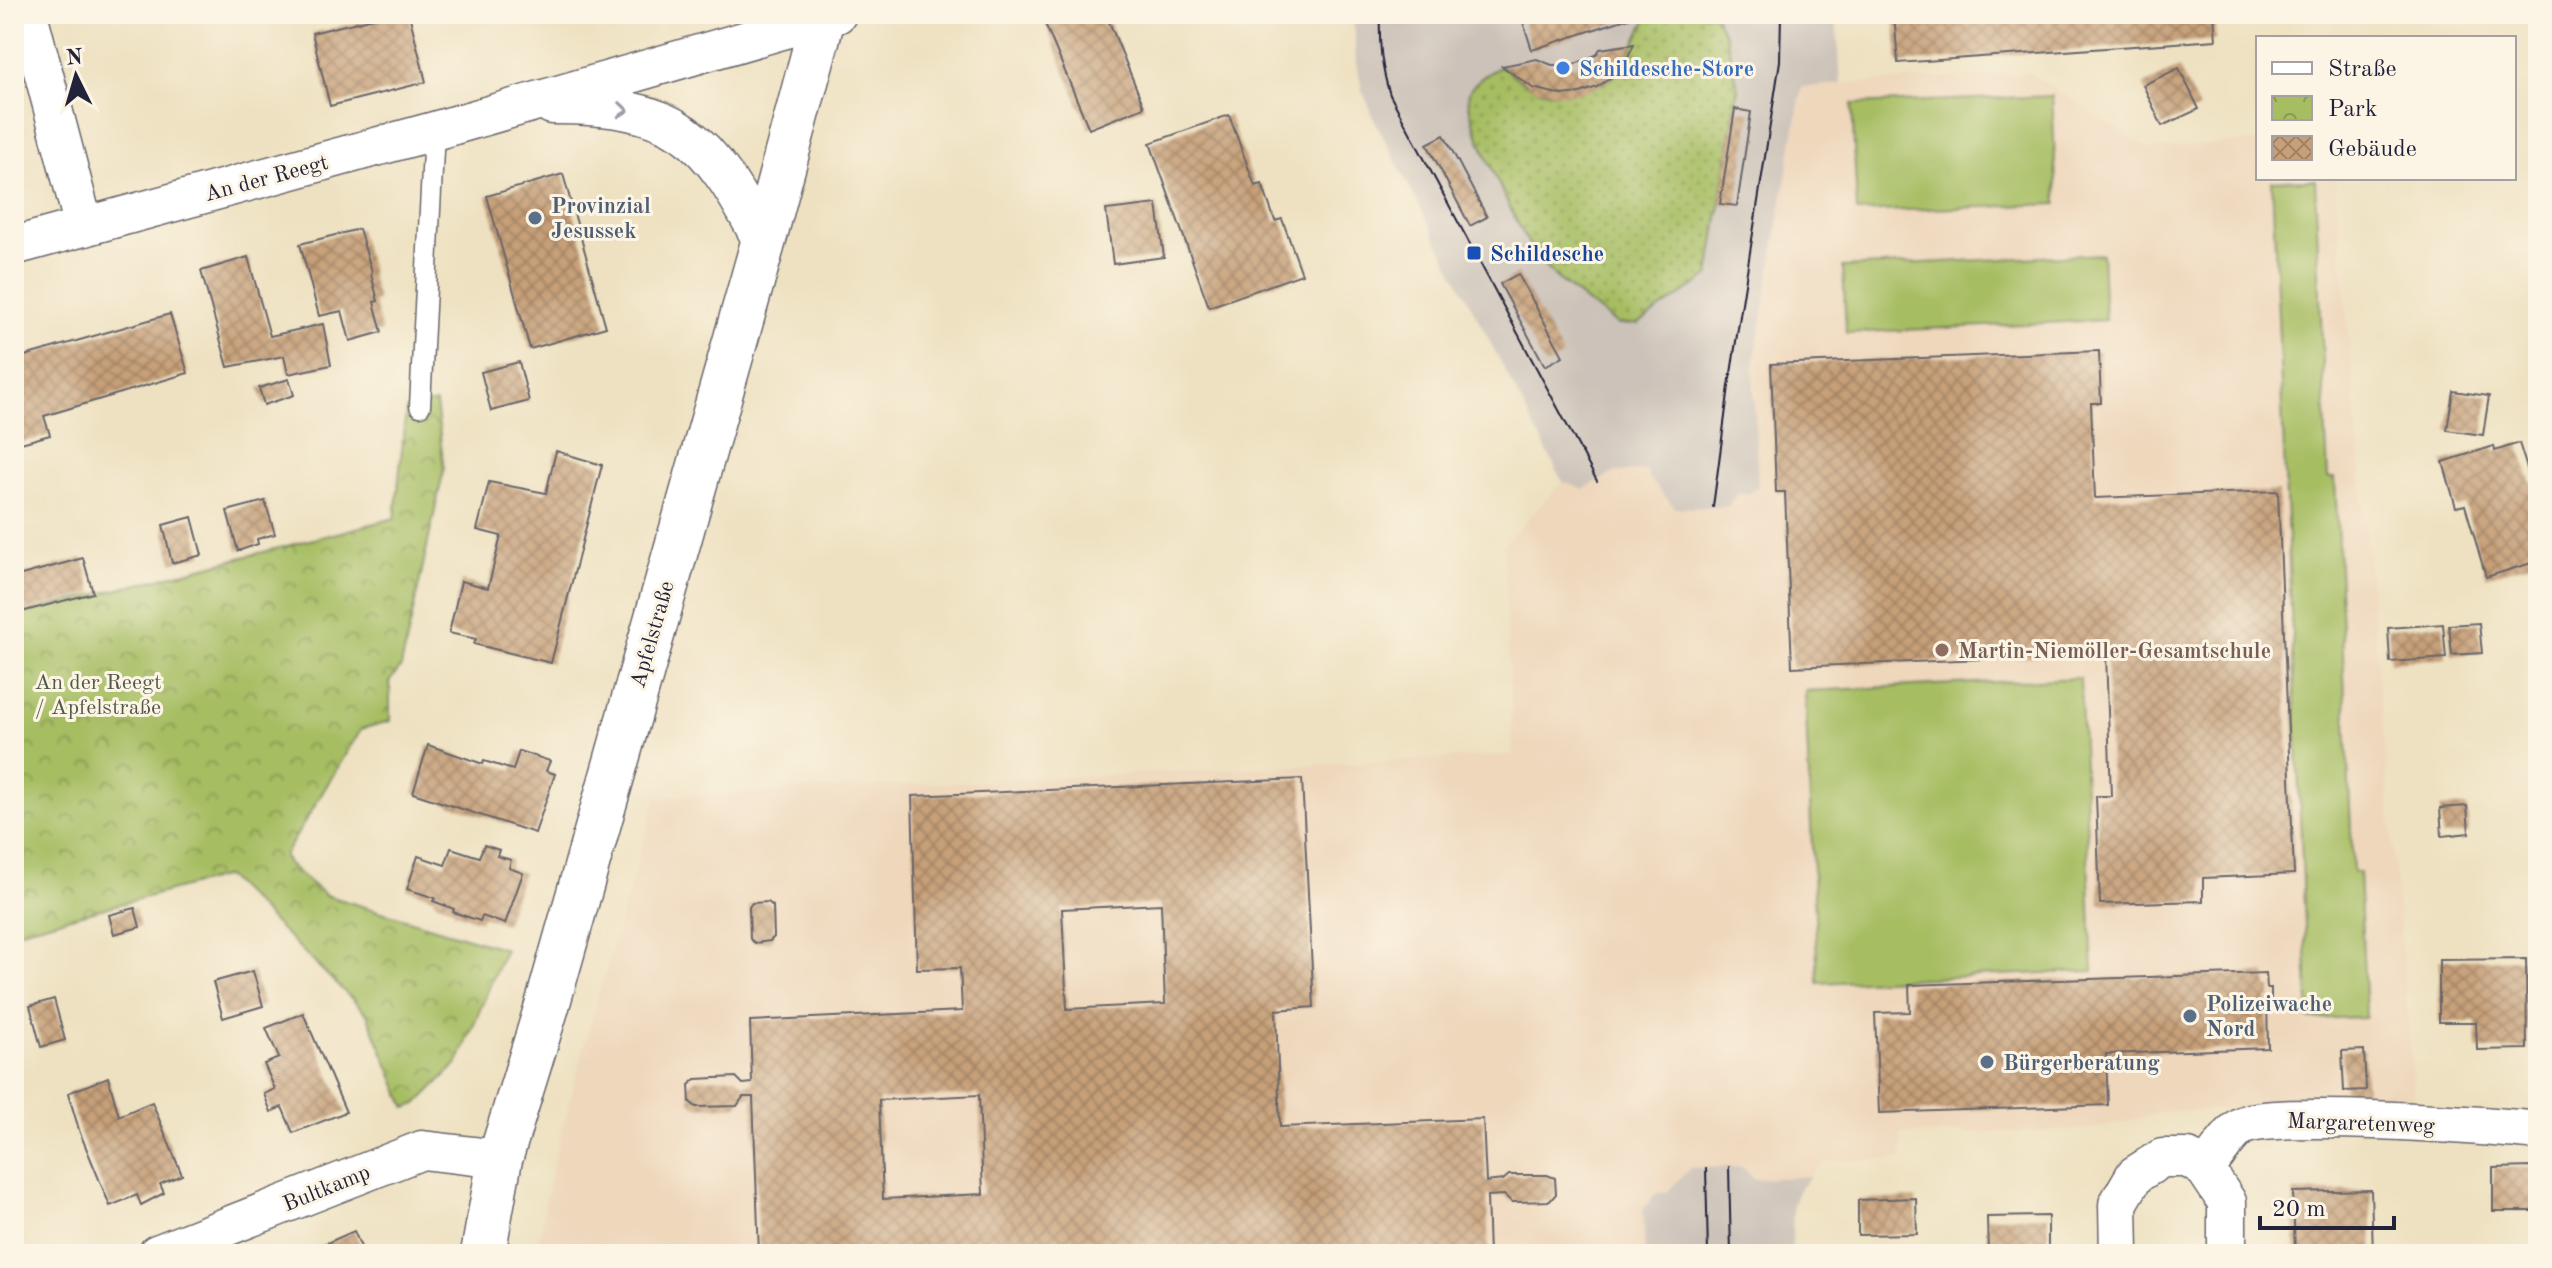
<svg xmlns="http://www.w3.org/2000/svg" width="2552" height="1268" viewBox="0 0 2552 1268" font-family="'Old Standard TT',serif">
<defs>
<pattern id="grass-dots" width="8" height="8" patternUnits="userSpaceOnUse" patternTransform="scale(2)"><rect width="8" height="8" fill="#a6bd62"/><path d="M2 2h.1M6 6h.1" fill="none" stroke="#879952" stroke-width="1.8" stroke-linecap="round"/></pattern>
<pattern id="park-crowns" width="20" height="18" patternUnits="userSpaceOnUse" patternTransform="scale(2)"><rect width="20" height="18" fill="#a6bd62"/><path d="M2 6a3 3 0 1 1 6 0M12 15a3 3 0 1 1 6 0" fill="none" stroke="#879952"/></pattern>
<pattern id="building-cross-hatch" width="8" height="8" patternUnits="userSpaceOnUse" patternTransform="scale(2)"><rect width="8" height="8" fill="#c7a079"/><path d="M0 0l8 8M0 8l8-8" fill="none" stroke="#a18264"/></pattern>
</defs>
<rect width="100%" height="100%" fill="#fcf5e5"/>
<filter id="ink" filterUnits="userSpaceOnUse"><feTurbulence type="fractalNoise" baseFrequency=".0125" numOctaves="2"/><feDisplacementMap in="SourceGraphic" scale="16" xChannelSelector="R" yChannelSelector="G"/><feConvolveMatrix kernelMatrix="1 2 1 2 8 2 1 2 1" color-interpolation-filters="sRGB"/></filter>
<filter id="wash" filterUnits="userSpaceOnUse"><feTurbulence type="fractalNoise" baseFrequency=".006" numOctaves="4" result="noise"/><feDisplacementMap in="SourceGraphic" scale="32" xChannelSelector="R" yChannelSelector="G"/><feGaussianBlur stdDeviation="1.8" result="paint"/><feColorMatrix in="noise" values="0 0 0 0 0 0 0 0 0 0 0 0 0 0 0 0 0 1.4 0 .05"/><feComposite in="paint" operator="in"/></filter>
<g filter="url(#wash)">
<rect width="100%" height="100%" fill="#eee1c1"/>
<polygon fill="#eed7bb" points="2030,73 2150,149 2258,141 2258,178 2335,178 2415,1102 2163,1112 2101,1128 2065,1131 1901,1134 1902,1159 1824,1161 1810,1176 1755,1179 1691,1168 1667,1192 1643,1209 1645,1254 537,1254 548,1186 583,1049 656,797 1513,755 1503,545 1563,482 1583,489 1616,472 1648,471 1738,494 1749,494 1758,487 1753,369 1802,86"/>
<g fill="#ccc2b9">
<polygon points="1350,14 1836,14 1841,84 1802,87 1753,369 1758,487 1749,494 1737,494 1727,507 1675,508 1648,477 1647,471 1616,472 1583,489 1563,482 1376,123 1362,90 1355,53 1355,31"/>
<polygon points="1742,1167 1755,1179 1810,1176 1798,1191 1793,1204 1792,1254 1645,1254 1643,1209 1655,1194 1667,1192 1690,1168"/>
</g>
<path fill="url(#grass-dots)" stroke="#64704e" stroke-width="2" d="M 1655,14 L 1714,14 L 1726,36 L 1738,88 L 1709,276 L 1638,324 L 1618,325 C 1592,305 1562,286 1541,262 C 1524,243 1462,114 1469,93 C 1473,80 1491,72 1502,66 C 1528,89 1548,98 1582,90 C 1598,87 1610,81 1620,69 C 1632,54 1637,35 1647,19 Z"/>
<polygon fill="url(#park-crowns)" stroke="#64704e" stroke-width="2" points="436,403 444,469 401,667 390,681 390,721 361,729 284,856 288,864 325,895 505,949 458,1063 417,1104 406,1108 367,1014 226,876 14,932 14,616 395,518 406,409"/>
<g fill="#a6bd62" stroke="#64704e" stroke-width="2">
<polygon points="2052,96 2057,204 1857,212 1852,104"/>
<polygon points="2315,180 2328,478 2335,478 2353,872 2359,872 2366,1017 2309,1019 2272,181"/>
<polygon points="2102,254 2105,320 1846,333 1843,267"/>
<polygon points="2080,678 2093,971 1818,983 1805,691"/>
</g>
<g id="blocks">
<g fill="url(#building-cross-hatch)" fill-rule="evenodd">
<polygon points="390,14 409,14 426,82 330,106 312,33"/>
<polygon points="1041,14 1106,14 1144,107 1089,129"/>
<polygon points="1537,14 1638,14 1638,15 1532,50 1522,19"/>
<polygon points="1894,14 2214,14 2216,40 1898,63"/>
<polygon points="1634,44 1626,61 1610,78 1597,87 1580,93 1562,95 1533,88 1502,66 1537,59 1552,65 1573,65 1596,55 1600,49"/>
<polygon points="2179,68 2199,109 2162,126 2143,85"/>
<polygon points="1735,109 1751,112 1737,206 1720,204"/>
<polygon points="1229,115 1255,186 1262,184 1275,221 1282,219 1302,274 1209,307 1150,143"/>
<polygon points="1444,135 1487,217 1470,226 1427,144"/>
<polygon points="563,174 606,327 530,349 487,196"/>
<polygon points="1157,204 1164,257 1113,264 1106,210"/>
<polygon points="359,229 372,272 371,274 378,301 374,302 382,332 350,341 342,311 319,316 300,244"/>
<polygon points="248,257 270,336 323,324 331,365 288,374 284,356 228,367 201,271"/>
<polygon points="1518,274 1563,356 1545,366 1500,284"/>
<polygon points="170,314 188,373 44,416 50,435 14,445 14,359"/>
<polygon points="2099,351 2101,403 2091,403 2095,498 2278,491 2294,874 2203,878 2203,901 2100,904 2096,796 2111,796 2106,654 1792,667 1785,492 1776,492 1771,364"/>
<polygon points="519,362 529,401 491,411 481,372"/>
<polygon points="289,379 294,395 264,405 259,388"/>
<polygon points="2453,391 2489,396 2483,435 2447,430"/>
<polygon points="2519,443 2532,484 2538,483 2538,561 2486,577 2465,505 2456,507 2443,462 2494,446 2495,451"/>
<polygon points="556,451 602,465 551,663 474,644 476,639 449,633 461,581 488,588 501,536 477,530 489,482 546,493"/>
<polygon points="265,501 275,534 257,539 258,544 238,551 227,511"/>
<polygon points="192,517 202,555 172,563 163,525"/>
<polygon points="83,558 93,593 14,614 14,577"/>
<polygon points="2479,623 2482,653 2452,655 2449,625"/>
<polygon points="2443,624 2446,658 2390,662 2388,628"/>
<polygon points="428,745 483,764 484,761 513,770 519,751 550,761 546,771 555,774 535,833 413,793"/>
<path d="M 1302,779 L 1314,1007 L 1276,1010 L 1280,1127 L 1483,1119 L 1486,1182 L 1503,1180 L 1509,1175 L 1547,1175 L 1555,1178 L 1556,1194 L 1550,1201 L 1512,1202 L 1504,1195 L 1487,1196 L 1489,1254 L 759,1254 L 753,1097 L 743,1097 L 737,1106 L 696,1107 L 690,1102 L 689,1085 L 696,1079 L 736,1077 L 743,1084 L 752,1083 L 750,1021 L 962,1011 L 960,968 L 917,969 L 912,796 ZM 1161,904 L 1165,1004 L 1067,1009 L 1062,909 ZM 979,1095 L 983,1194 L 883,1199 L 879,1100 Z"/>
<polygon points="2467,806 2469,833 2442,836 2440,808"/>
<polygon points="484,845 499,850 497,856 511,860 509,868 523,873 505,924 482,916 480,921 453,912 454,909 433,901 435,898 407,889 418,856 445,865 451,848 479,857"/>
<polygon points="768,902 773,906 774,937 770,941 755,943 750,939 749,907 752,903"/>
<polygon points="135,908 140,927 114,934 109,915"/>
<polygon points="2526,959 2527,1049 2477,1050 2476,1022 2439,1022 2439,960"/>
<polygon points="253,971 263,1006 223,1018 213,982"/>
<polygon points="2266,973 2267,988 2271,988 2271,999 2267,999 2268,1048 2106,1054 2108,1105 1879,1113 1875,1013 1910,1012 1909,985"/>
<polygon points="54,999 65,1040 41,1047 30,1006"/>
<polygon points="303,1013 346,1112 293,1133 282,1107 271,1112 264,1094 275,1089 264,1064 279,1058 266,1028"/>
<polygon points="2364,1050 2366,1090 2344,1091 2342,1051"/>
<polygon points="108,1077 119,1116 152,1102 182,1175 160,1184 164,1193 141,1205 137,1195 110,1206 80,1133 68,1093"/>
<polygon points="2533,1167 2533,1211 2493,1211 2493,1168"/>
<polygon points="2371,1190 2373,1254 2295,1254 2293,1192"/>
<polygon points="1916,1198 1917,1234 1858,1235 1858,1200"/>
<polygon points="2048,1216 2048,1254 1988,1254 1987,1217"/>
<polygon points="354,1231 364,1254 302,1254"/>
</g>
</g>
</g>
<g filter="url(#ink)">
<use href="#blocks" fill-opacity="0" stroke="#69656a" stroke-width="2"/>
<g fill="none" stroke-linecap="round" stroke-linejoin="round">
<g stroke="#69656a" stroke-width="23">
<polyline id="service" points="420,406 434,131"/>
</g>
<g stroke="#69656a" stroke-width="41">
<g id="minor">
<polyline points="28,14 84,227"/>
<path d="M 552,105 C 678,105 707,135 763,243"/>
<polyline points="14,246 434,131 837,14"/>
<path d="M 2205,1169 C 2216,1156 2227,1137 2240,1127 C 2264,1109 2497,1126 2538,1131"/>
<polyline points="157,1254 422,1150 500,1159"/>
<polyline points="2119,1254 2118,1204 2135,1175 2162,1158 2188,1158 2205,1169 2227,1202 2227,1254"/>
</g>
</g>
<g stroke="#69656a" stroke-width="47">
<polyline id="tertiary" points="483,1254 500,1159 547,1006 763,243 824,14"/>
</g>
<use href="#service" stroke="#fff" stroke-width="20"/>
<use href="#minor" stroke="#fff" stroke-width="38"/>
<use href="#tertiary" stroke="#fff" stroke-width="44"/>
<g stroke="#22223b" stroke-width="2">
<path d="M 1380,14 C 1379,43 1381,67 1390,95 L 1597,481"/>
<polyline points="1713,507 1729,386 1780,61 1781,14"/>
<polyline points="1729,1167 1731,1254"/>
<polyline points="1706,1168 1708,1254"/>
</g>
</g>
<defs><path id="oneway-chevron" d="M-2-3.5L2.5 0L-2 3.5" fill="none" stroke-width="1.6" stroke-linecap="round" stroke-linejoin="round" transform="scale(2)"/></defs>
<use stroke="#9c9ca7" href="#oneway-chevron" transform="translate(623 110) rotate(6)"/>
</g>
<circle fill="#3f7fe0" stroke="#fcf5e5" stroke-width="3" cx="1563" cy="68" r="8"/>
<g fill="#5c6f8a" stroke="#fcf5e5" stroke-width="3">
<circle cx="535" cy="218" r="8"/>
<circle cx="2190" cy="1016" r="8"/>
<circle cx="1987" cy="1062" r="8"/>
</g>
<rect fill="#1a4fb4" stroke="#fcf5e5" stroke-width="3" x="1466" y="245" width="16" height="16" rx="4"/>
<circle fill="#8d6e63" stroke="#fcf5e5" stroke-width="3" cx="1942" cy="650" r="8"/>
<g text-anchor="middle" stroke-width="6" stroke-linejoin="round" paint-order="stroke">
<g font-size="22" font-weight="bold" fill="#366cbe" stroke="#fcf5e5" text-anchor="start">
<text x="1579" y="76">Schildesche-Store</text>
</g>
<g font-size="22" fill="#22223b" stroke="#fcf5e5">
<text transform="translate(266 177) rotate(-15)" y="8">An der Reegt</text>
<text transform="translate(651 634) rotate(-74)" y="8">Apfelstraße</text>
<text transform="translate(2361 1122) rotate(2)" y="8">Margaretenweg</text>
<text transform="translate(326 1187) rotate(-22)" y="8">Bultkamp</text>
</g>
<g font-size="22" font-weight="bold" fill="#4e5e75" stroke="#fcf5e5" text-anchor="start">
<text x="551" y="213">Provinzial<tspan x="551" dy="25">Jesussek</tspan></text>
<text x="2206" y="1011">Polizeiwache<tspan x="2206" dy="25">Nord</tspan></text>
<text x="2003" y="1070">Bürgerberatung</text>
</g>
<g font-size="22" font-weight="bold" fill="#164399" stroke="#fcf5e5" text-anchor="start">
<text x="1490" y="261">Schildesche</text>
</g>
<g font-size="22" font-weight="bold" fill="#785e54" stroke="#fcf5e5" text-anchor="start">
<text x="1958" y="658">Martin-Niemöller-Gesamtschule</text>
</g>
<g font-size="22" fill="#505849" stroke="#fcf5e5">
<text x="98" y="689">An der Reegt<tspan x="98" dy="25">/ Apfelstraße</tspan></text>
</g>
</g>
<rect width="2552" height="1268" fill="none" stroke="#fcf5e5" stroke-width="48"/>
<rect x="2256" y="36" width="260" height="144" fill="#fcf5e5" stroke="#a5a1a1" stroke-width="2"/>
<rect x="2272" y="62" width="40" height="12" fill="#ffffff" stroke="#a5a1a1" stroke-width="2"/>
<text x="2328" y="76" font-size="24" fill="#22223b">Straße</text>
<rect x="2272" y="96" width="40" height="24" fill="url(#park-crowns)" stroke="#a5a1a1" stroke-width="2"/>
<text x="2328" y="116" font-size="24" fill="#22223b">Park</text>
<rect x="2272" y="136" width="40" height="24" fill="url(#building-cross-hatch)" stroke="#a5a1a1" stroke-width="2"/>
<text x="2328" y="156" font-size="24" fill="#22223b">Gebäude</text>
<g transform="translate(76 76) rotate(355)" stroke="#fcf5e5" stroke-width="6" paint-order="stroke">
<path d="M0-6L14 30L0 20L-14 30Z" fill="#22223b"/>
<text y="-12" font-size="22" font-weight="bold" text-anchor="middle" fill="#22223b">N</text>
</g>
<path d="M2260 1216v12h134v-12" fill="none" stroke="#22223b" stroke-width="4"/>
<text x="2272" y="1216" font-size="24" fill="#22223b" stroke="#fcf5e5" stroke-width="6" paint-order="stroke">20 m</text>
</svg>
